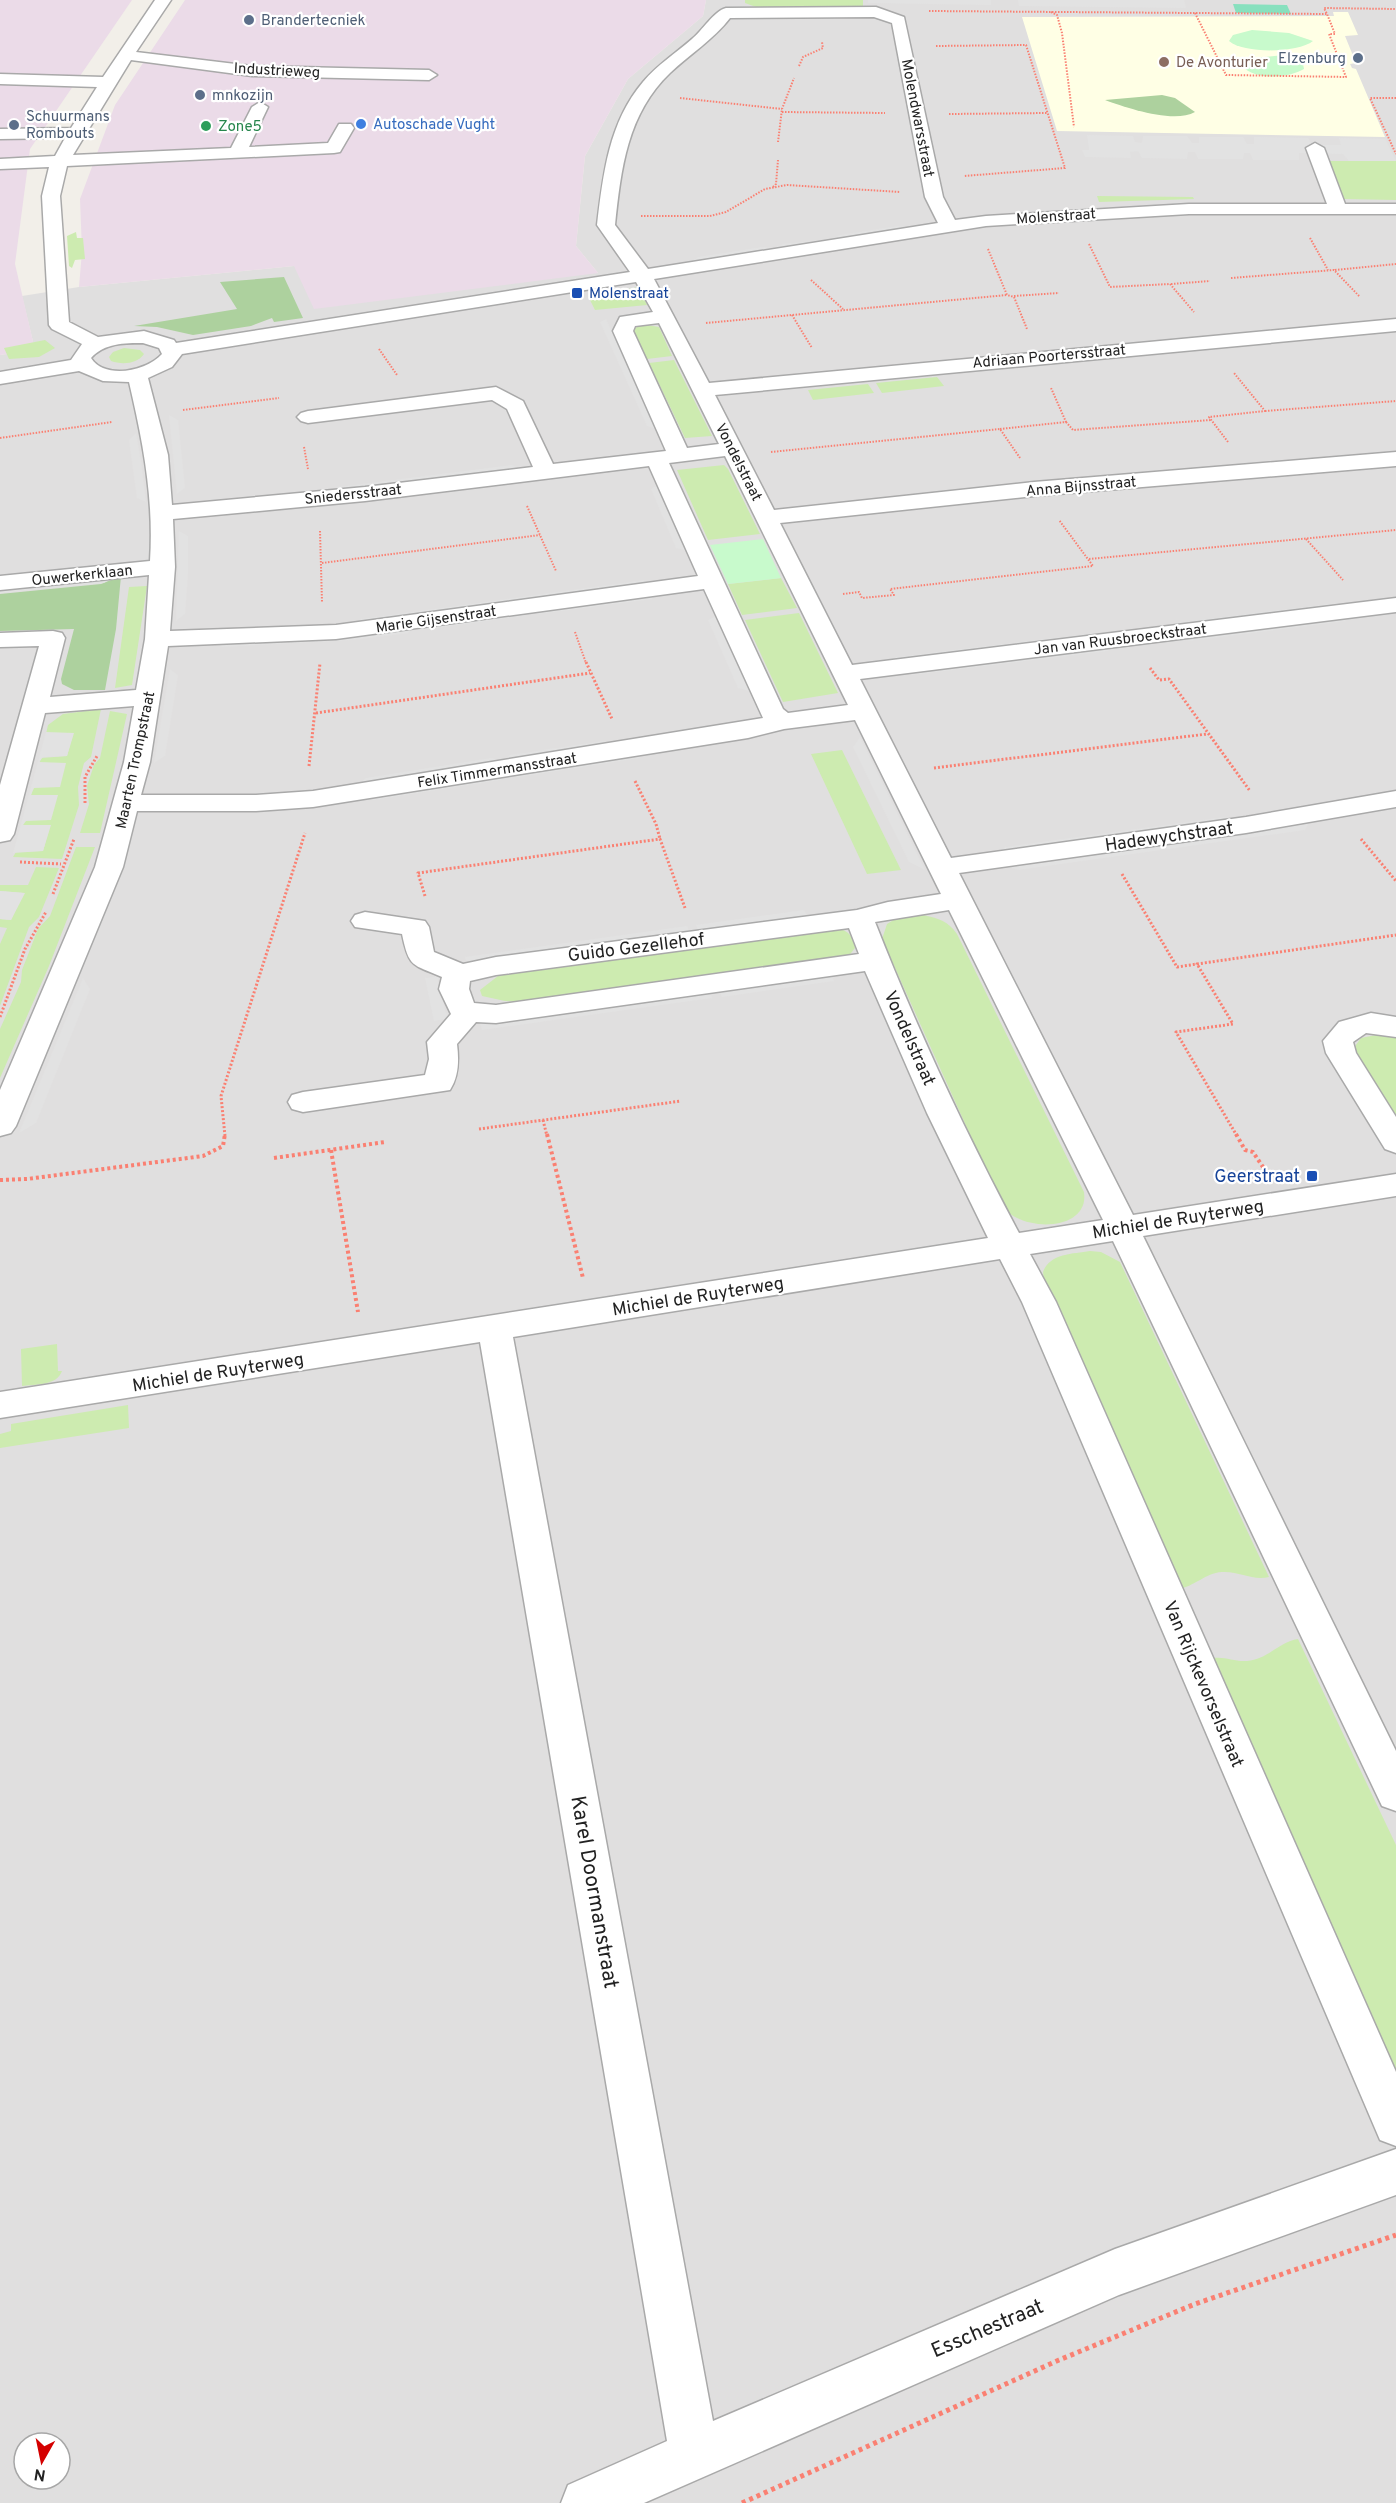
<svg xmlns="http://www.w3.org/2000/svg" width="1396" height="2503" viewBox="0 0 1396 2503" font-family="Overpass,sans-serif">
<rect width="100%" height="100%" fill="#f2efe9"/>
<path fill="#e0dfdf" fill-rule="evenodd" d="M 706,0 L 1396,0 L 1396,2503 L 0,2503 L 0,355 L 35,350 L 22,296 L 79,287 L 294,266 L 598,273 L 576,246 L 585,156 L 628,79 L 703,16 ZM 24,2443 L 60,2443 L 60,2479 L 24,2479 Z"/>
<g fill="#ebdbe8">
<polygon points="0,0 132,0 30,149 15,264 35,350 0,355"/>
<polygon points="185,0 706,0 703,16 628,79 585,156 576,246 598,273 314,309 294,266 79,287 82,251 80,199 115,105"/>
</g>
<polygon fill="#ffffe5" points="1333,12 1348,12 1358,35 1345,36 1356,63 1350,64 1352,68 1356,69 1385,137 1057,131 1022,17 1334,16"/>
<g fill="#cdebb0">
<polygon points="745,0 863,0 863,10 757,10 756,7 745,3"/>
<polygon points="1328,161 1396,161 1396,200 1344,199"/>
<polygon points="1097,196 1193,197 1194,199 1099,202"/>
<polygon points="76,232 77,238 83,238 85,259 75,260 72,268 69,266 67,236"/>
<polygon points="639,287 647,305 595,310 588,296 607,293 611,297 619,295 617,291"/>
<polygon points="641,324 659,327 672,356 647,359 633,330"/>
<polygon points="45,340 55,348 39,357 9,359 4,348"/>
<path d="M 124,348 L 140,350 L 144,354 C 137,364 122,365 111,361 L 109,357 L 113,352 Z"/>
<polygon points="674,360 712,436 685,438 649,363"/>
<polygon points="937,377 944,386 882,393 876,383"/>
<polygon points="868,384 874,393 813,400 808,390"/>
<polygon points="724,465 728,469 760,534 708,540 677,470"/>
<polygon points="781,578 797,608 742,615 728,584"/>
<polygon points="147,586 132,685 115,688 129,587"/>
<polygon points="799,613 838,693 783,702 745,620"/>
<polygon points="101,709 91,757 84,763 78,787 79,805 62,859 13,857 16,852 43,851 50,826 23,825 41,758 67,756 73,734 46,734 48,725 63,714"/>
<polygon points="110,711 127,714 100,833 80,833 89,804 87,786 94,765 100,758"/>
<polygon points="842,750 901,870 867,874 811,754"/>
<polygon points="76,847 95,847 49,966 0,1078 0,1029 21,982 22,970 38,929 50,916"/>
<polygon points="36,867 59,868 39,917 29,927 0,1006 0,944 7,928 0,927 0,919 11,920 24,893 0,891 0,885 28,885"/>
<path d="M 923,915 C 938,918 948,921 957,934 L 1084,1192 C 1090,1232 1021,1233 1002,1206 L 882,939 L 887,924 L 895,919 Z"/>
<path d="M 837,928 C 849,931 853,936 855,948 L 847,958 L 529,1002 L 505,1001 L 482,996 L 480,990 L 498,976 L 521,970 Z"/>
<polygon points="1381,1034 1396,1036 1396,1119 1353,1049 1361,1038"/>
<path d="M 1090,1251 L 1101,1252 L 1120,1262 L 1269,1577 C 1252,1581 1240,1571 1222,1572 C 1205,1573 1194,1587 1178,1589 L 1044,1281 L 1043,1272 C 1050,1253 1073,1254 1090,1251 Z"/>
<path d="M 57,1344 L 58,1371 L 62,1371 C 57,1386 35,1384 22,1386 L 21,1349 Z"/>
<polygon points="128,1405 129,1428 0,1448 0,1434 11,1431 11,1424"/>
<path d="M 1298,1639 L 1396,1845 L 1396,2089 L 1209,1659 C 1223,1655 1233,1662 1247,1661 C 1268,1659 1279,1642 1298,1639 Z"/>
</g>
<g fill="#add19e">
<path d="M 1162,95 L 1175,98 L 1195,112 C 1174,124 1127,108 1105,100 Z"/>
<polygon points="284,277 303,318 274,322 272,318 251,326 193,335 157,327 134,326 237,309 220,282"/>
<polygon points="121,576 116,629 105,690 74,690 62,684 61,679 74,629 0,631 0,594 101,584"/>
</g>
<g fill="#c8facc">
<path d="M 1252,30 L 1289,33 L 1313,41 C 1298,53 1244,54 1229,41 L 1233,35 Z"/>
<path d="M 1283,55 L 1302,59 L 1304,69 C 1289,78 1255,81 1242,66 L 1256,58 Z"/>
<polygon points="763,539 781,578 728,584 710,545"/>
</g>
<polygon fill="#88e0be" points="1233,4 1287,5 1291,14 1236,13"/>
<g fill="#e2e2e2">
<polygon points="868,0 991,0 991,5 868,3"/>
<polygon points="994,0 1184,0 1186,8 1019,6 1018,0"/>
<polygon points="1087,135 1133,136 1135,142 1142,143 1143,136 1187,136 1192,143 1199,143 1199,137 1243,137 1247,144 1254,144 1254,137 1308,138 1312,145 1341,145 1339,138 1385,139 1396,161 1349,161 1343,154 1299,153 1299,160 1253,160 1250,153 1244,153 1243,159 1198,159 1195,152 1188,152 1187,159 1142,158 1138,151 1130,152 1131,158 1085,157 1082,150 1089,150"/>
<polygon points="898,226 910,227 691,262 698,257 762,247 774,248 783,244 832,239 840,235"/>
<polygon points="606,319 657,429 647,426 600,322"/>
<polygon points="169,415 178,420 185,488 177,494"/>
<polygon points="136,433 141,462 146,502 137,498 129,440"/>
<polygon points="511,465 521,468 332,492 338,487"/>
<polygon points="658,485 687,551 676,548 651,489"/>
<polygon points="179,531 188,536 188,574 185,614 176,621"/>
<polygon points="112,578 104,583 0,593 0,588"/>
<polygon points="645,580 655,583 354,624 361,619"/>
<polygon points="658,593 652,599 539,614 529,611 523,616 423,630 414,627 408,633 352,640 222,647 215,643"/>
<polygon points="1337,603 1341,607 1173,628 1176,623"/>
<polygon points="716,616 749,691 738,688 708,620"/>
<polygon points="1342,617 1346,621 1189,641 1180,638"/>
<polygon points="1095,633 1104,636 889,662 896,657"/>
<polygon points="1112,646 1108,651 912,675 900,671"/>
<polygon points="170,669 178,675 165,756 154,763"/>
<polygon points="46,732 74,733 67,756 43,757 39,762 66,763 60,787 34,788 31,795 58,795 51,820 26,821 23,825 51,825 43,851 13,853"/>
<polygon points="860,737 925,870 909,862 853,747"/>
<polygon points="603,741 614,744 358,785 366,778 491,758 503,761 510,755"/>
<polygon points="647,752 640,758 519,777 507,774 500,780 374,800 363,796"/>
<polygon points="1225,817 1234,820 1000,853 1005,847"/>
<polygon points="1308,824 1305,830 1018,870 1006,866"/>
<polygon points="0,891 25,893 11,920 0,919"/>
<polygon points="804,910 808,918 699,933 696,925"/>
<polygon points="687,926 690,933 467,964 465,957"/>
<polygon points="830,973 834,981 722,997 719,989"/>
<polygon points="440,976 438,980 446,1013 451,1018 434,1021 425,978"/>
<polygon points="83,978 90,989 36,1123 19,1133"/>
<polygon points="710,990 712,998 482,1030 480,1023"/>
</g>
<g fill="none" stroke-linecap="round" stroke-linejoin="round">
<g stroke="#a9a9a9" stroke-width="3">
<g id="minor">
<path d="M 155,0 L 171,0 L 136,52 L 252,66 L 429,70 L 437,75 L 429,80 L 252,76 L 131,60 L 73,155 L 231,148 L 252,107 L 260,102 L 268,107 L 249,147 L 328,143 L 339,124 L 351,124 L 354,128 L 340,152 L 334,153 L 67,166 L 60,196 L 69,322 L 98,337 L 144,331 L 174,340 L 176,343 L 630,272 L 597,225 C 603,174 609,122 643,82 C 657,65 676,53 692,39 C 702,31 714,11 726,8 L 876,7 L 904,17 L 943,197 L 955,220 L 986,216 L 1189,204 L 1327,204 L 1306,148 L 1315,143 L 1324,148 L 1345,204 L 1396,204 L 1396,214 L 1189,214 L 986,226 L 654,279 L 709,383 L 1396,319 L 1396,331 L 715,395 L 774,510 L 1034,482 L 1396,452 L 1396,466 L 1034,496 L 780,523 L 852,665 L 1396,598 L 1396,612 L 860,679 L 951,858 L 1246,817 L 1396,791 L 1396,807 L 1246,833 L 959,873 L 1133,1215 L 1396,1174 L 1396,1196 L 1143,1236 L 1396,1751 L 1396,1811 L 1382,1806 L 1113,1241 L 1030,1254 L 1056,1302 L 1396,2072 L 1396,2146 L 1380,2140 L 1022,1302 L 1000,1259 L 513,1337 L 713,2421 L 1115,2249 L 1396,2149 L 1396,2195 L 1119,2295 L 644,2503 L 561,2503 L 568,2485 L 667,2441 L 480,1342 L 0,1418 L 0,1392 L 988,1238 L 927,1113 L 865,971 L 496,1023 L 476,1022 L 457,1044 C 459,1060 459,1076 450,1090 L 303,1112 L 292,1109 L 288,1102 L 292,1095 L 303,1092 L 425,1075 L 429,1059 L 427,1042 L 451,1014 L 439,989 L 442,977 C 412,964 409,968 402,934 L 355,927 L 351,921 L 355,915 L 365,912 L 425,921 L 429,927 L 434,952 L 463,964 L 496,957 L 857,910 L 888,902 L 941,894 L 855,720 L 784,729 L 748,738 L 313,807 L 256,811 L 137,811 L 123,867 L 16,1126 L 11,1133 L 0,1136 L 0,1090 L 95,867 L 124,762 L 134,706 L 45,713 L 14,834 L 10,840 L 0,842 L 0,785 L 39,646 L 0,647 L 0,633 L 53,631 L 62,633 L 65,638 L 50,697 L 136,690 L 145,639 L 149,575 L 0,590 L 0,576 L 150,561 C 154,499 143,442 129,382 L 103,381 L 79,371 L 0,384 L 0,372 L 71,360 L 82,344 L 52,329 L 49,325 L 42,196 L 49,167 L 0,169 L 0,159 L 55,156 L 65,138 L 0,139 L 0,129 L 71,128 L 97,87 L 0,84 L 0,74 L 103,77 ZM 874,17 L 892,23 L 925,197 L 938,223 L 648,269 L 615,225 C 621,169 627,114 670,73 C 690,54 713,40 730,18 ZM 636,282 L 653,312 L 620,317 L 613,331 L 666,451 L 553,464 L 523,401 L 496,387 L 308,411 L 301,413 L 297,417 L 301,421 L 308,423 L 492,400 L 507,409 L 533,467 L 365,487 L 172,505 L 168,455 L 148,378 L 172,367 L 182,354 ZM 659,323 L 719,444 L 687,448 L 633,331 L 635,326 ZM 143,343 L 159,348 L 162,354 C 147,371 105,380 91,358 C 105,343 124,343 143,343 ZM 725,456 L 848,705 L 788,713 L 783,709 L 669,463 ZM 649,466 L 698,576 L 336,625 L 170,631 L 175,567 L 173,519 L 365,501 ZM 704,589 L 763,718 L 313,791 L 256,795 L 141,795 L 150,762 L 168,646 L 336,639 ZM 949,910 L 1103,1220 L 1019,1233 C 965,1132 917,1029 875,922 ZM 849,928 L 859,954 L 496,1005 L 474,1003 L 469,989 L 470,981 L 496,975 Z"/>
<polygon points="1371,1013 1396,1017 1396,1037 1366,1033 1353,1042 1356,1053 1396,1117 1396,1153 1385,1149 1326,1053 1323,1041 1339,1022"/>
</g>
</g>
<g stroke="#fa8072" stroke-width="2" stroke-dasharray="1.5 1.5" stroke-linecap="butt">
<polyline points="929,11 1327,14 1324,8 1396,9"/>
<polyline points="1051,12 1057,15 1062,33 1074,127"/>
<polyline points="1195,13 1226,75 1346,77 1329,34 1335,34 1327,14"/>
<polyline points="936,46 1026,45 1065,168 964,176"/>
<polyline points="799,66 803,57 823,48 822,42"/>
<polyline points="680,98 782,109"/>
<polyline points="1396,98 1370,98 1396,154"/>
<polyline points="782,112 885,113"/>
<polyline points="949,114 1048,113"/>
<polyline points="778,142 782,109 794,78"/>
<polyline points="773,187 776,184 778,160"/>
<polyline points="641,216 710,216 726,212 765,189 787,185 900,192"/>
<polyline points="1310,238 1328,270"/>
<polyline points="1089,244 1110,287 1170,284 1194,312"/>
<polyline points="988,249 1007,295 1014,297 1027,329"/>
<polyline points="1335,270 1396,264"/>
<polyline points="1231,278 1334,270 1360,297"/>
<polyline points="811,280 843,309"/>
<polyline points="1171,284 1210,281"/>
<polyline points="1014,296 1059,293"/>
<polyline points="792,315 812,348"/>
<polyline points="706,323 1007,295"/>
<polyline points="379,349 397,375"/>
<polyline points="183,410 279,398"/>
<polyline points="1265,411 1396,401"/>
<polyline points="1066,422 1073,430 1211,420"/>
<polyline points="1000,429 1066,422 1051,388"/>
<polyline points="0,438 112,422"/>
<polyline points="1228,442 1209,417 1265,411 1234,373"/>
<polyline points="304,447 308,469"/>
<polyline points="771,452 1000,429 1020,458"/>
<polyline points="527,506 556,571"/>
<polyline points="320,531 322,602"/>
<polyline points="1306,539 1343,580"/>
<polyline points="1089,559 1396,530"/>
<polyline points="322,563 540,535"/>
<polyline points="843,594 859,592 862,598 894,595 890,589 1093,566 1059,520"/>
<polyline points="575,632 586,663"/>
</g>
<g stroke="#fa8072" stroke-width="3" stroke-dasharray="2 2" stroke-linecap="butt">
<polyline points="586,662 612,719"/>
<polyline points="1150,668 1159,680 1169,679 1250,791"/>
<polyline points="316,713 590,673"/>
<polyline points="309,766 320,663"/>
<polyline points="934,768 1207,734"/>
<polyline points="635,781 656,824 660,839"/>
<polyline points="85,803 85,777 97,756"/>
<polyline points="1361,839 1396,881"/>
<polyline points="20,862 61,864"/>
<polyline points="1122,874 1177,967 1197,964"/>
<polyline points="53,894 74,839"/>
<polyline points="425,896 418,873 660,839 685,908"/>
<polyline points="0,1017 25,949 46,912"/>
<polyline points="543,1120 547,1136"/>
<polyline points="479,1129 681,1101"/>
<polyline points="225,1136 221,1096 305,833"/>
<polyline points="1237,1136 1176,1032 1233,1024 1197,964 1396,935"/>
</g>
<g stroke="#fa8072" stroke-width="4" stroke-dasharray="3 3" stroke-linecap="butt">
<polyline points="547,1134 583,1278"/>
<polyline points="1236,1134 1245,1150 1253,1152 1265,1170"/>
<polyline points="331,1150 358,1312"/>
<polyline points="274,1158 385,1142"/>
<polyline points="0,1180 27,1179 203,1156 223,1146 225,1134"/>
</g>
<polyline stroke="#fa8072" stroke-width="5" stroke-dasharray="4 4" stroke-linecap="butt" points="742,2503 1059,2360 1195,2304 1396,2235"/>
<use href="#minor" fill="#fff" fill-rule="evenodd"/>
</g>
<g fill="#5c6f8a" stroke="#fff" stroke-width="2">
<circle cx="249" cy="20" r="6"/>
<circle cx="1358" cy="58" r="6"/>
<circle cx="200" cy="95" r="6"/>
<circle cx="14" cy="125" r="6"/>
</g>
<circle fill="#8d6e63" stroke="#fff" stroke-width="2" cx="1164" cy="62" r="6"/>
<circle fill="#3f7fe0" stroke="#fff" stroke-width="2" cx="361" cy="124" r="6"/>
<circle fill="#2e9e5b" stroke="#fff" stroke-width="2" cx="206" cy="126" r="6"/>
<g fill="#1a4fb4" stroke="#fff" stroke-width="2">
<rect x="571" y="287" width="12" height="12" rx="3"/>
<rect x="1306" y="1170" width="12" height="12" rx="3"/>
</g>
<g text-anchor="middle" stroke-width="4.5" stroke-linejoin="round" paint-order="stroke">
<g font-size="15" fill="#4e5e75" stroke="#fff" text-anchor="start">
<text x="261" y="25">Brandertecniek</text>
<text x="1346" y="63" text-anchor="end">Elzenburg</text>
<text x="212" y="100">mnkozijn</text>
<text x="26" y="121">Schuurmans<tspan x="26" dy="17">Rombouts</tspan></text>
</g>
<g font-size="15" fill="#785e54" stroke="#fff" text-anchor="start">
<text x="1176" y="67">De Avonturier</text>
</g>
<g font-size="15" fill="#222" stroke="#fff">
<text transform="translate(277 70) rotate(3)" y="5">Industrieweg</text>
<text transform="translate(918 118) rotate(79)" y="5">Molendwarsstraat</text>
<text transform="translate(1056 216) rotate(-4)" y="5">Molenstraat</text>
<text transform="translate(1049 356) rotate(-5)" y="5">Adriaan Poortersstraat</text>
<text transform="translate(739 462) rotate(63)" y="5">Vondelstraat</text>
<text transform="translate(1081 486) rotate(-5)" y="5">Anna Bijnsstraat</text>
<text transform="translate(353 494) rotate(-6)" y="5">Sniedersstraat</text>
<text transform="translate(82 575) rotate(-6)" y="5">Ouwerkerklaan</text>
<text transform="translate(436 619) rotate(-8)" y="5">Marie Gijsenstraat</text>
<text transform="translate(1120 639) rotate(-7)" y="5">Jan van Ruusbroeckstraat</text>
<text transform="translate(135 760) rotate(-78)" y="5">Maarten Trompstraat</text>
<text transform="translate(497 770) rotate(-9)" y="5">Felix Timmermansstraat</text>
</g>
<g font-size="15" fill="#366cbe" stroke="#fff" text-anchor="start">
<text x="373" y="129">Autoschade Vught</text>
</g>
<g font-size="15" fill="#27864d" stroke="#fff" text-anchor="start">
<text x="218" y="131">Zone5</text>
</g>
<g font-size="15" fill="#164399" stroke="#fff" text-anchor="start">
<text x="589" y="298">Molenstraat</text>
</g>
<g font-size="18" fill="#222" stroke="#fff">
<text transform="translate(1169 836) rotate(-8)" y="6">Hadewychstraat</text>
<text transform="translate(636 947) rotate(-7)" y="6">Guido Gezellehof</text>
<text transform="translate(910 1038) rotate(66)" y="6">Vondelstraat</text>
<text transform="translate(1178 1219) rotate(-9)" y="6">Michiel de Ruyterweg</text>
<text transform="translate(698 1296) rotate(-9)" y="6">Michiel de Ruyterweg</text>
<text transform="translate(218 1372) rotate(-9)" y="6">Michiel de Ruyterweg</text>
<text transform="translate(1204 1684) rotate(67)" y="6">Van Rijckevorselstraat</text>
</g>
<g font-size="18" fill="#164399" stroke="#fff" text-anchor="end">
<text x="1300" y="1182">Geerstraat</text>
</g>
<g font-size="21" fill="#222" stroke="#fff">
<text transform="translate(595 1892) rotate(80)" y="7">Karel Doormanstraat</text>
<text transform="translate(987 2328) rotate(-23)" y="7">Esschestraat</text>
</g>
</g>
<g transform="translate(42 2461) rotate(189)"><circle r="28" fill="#ffffff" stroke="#a7a7a7" stroke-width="1.5"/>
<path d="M0-4.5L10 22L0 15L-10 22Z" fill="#d40000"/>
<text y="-9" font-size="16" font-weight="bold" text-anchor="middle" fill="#222222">N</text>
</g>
</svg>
